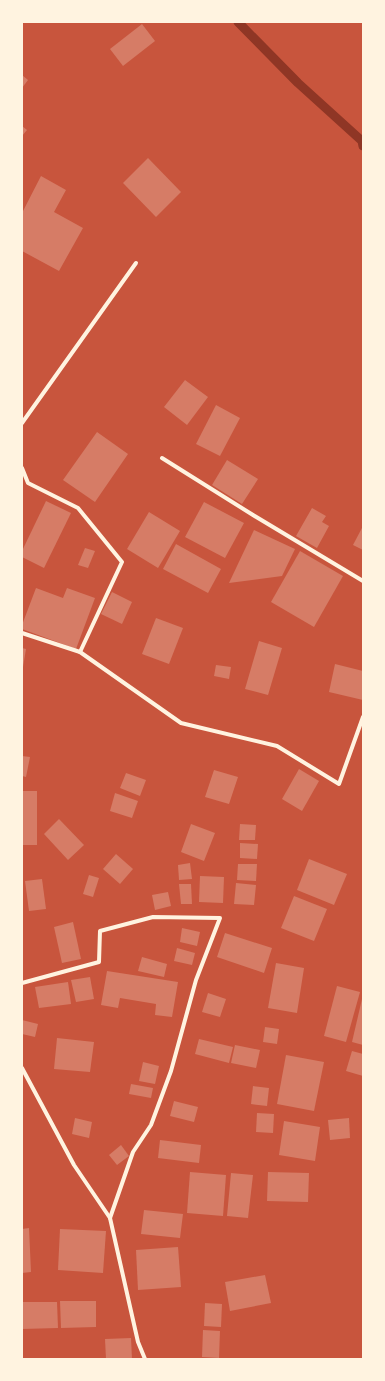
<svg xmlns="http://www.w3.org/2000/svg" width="385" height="1381" viewBox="0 0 385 1381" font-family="'Space Grotesk',sans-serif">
<rect width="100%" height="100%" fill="#c8553d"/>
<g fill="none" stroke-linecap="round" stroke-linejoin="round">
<polyline stroke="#8f3625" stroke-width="9" points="238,22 298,83 362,141 363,146"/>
</g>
<g fill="#d67c66">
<polygon points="142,24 155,41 123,66 110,49"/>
<polygon points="22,75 28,80 22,88"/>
<polygon points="22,126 27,130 22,136"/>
<polygon points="148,158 181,192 156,217 123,183"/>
<polygon points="41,176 66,190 54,212 83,228 59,271 22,251 22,213"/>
<polygon points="185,380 208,397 187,425 164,407"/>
<polygon points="216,405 240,418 220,456 196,444"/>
<polygon points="97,432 128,454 95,502 63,480"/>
<polygon points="227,460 258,479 242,504 212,485"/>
<polygon points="46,501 71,513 44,568 22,557 22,551"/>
<polygon points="204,502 244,523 225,558 185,537"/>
<polygon points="312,508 326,516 322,522 329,526 317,548 296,536"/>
<polygon points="149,512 180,531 158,568 127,549"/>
<polygon points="363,526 363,550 353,545"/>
<polygon points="254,530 295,549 282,576 229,583"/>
<polygon points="176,544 221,569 208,593 163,569"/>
<polygon points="85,548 95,551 88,568 78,565"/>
<polygon points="300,551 343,576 314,627 271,602"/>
<polygon points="36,588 63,598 67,588 95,598 76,649 22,629 22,625"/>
<polygon points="112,592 132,602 122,624 101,614"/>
<polygon points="156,618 183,628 169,664 142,654"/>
<polygon points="259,641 282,648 268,695 245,689"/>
<polygon points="22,648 26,649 23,667 22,667"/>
<polygon points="335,664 363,671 363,700 329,692"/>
<polygon points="216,665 231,667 229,679 214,676"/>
<polygon points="22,756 30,757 26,777 22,776"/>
<polygon points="299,769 319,781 302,811 282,799"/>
<polygon points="214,770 238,777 229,804 205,797"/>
<polygon points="126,773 146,780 140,796 120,788"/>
<rect x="22" y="791" width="15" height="54"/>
<polygon points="115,793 138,801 132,818 110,811"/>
<polygon points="59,819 84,845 68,860 44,834"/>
<polygon points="191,824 215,833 204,861 181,852"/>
<polygon points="240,824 256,825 255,840 239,840"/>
<polygon points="240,843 258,844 257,859 240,858"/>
<polygon points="116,854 133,869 120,884 103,869"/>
<polygon points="309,859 347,874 334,905 297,890"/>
<polygon points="190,863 192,879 179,880 178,865"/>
<polygon points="238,864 257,864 256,881 237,880"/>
<polygon points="89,875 99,878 93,897 83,894"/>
<polygon points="200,876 224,877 223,903 199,902"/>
<polygon points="42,879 46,909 29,911 25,881"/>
<polygon points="236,883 256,885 254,905 234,904"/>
<polygon points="179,884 191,884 192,904 181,904"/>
<polygon points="168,892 171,906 155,910 152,895"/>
<polygon points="294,896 327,909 314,941 281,928"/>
<polygon points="73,922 81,959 62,963 54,927"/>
<polygon points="182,928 200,932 197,946 180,942"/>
<polygon points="225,933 272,948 264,973 217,957"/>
<polygon points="177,948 195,953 192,965 174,961"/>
<polygon points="142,957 167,964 164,977 138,971"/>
<polygon points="276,963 304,968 297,1013 268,1008"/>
<polygon points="107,971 178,982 172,1017 155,1015 156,1004 120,998 118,1008 101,1005"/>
<polygon points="90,977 94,999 76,1002 71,980"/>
<polygon points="68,982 71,1004 39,1008 35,987"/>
<polygon points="337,986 360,992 346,1042 324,1036"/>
<polygon points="208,993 226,999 220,1017 202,1012"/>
<polygon points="362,999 363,999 363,1045 352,1042"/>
<polygon points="22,1020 38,1024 35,1037 22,1034"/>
<polygon points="265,1027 279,1029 277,1044 263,1042"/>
<polygon points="57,1038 94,1042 90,1072 54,1069"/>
<polygon points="199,1039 233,1047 229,1063 195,1054"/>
<polygon points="235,1045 260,1050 256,1068 231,1063"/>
<polygon points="352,1051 363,1054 363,1076 346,1071"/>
<polygon points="286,1055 324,1062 314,1111 277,1104"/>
<polygon points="143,1062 159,1066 155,1084 139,1081"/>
<polygon points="131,1084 153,1088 151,1098 129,1094"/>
<polygon points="253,1086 269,1088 267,1106 251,1104"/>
<polygon points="174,1101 198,1107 194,1122 170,1116"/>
<polygon points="257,1113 274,1114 273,1133 256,1132"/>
<polygon points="75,1118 92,1122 89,1138 72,1134"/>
<polygon points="349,1118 350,1138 330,1140 328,1120"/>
<polygon points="284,1121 320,1127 315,1161 279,1155"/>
<polygon points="160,1140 201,1145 199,1163 158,1158"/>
<polygon points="121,1145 129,1156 117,1165 109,1155"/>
<polygon points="190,1172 226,1175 223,1216 187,1213"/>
<polygon points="268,1172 309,1173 308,1202 267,1201"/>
<polygon points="231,1173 253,1175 248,1218 227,1216"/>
<polygon points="144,1210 183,1214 180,1238 141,1234"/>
<polygon points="29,1228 31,1272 22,1273 22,1229"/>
<polygon points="60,1229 106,1231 103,1273 58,1270"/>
<polygon points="178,1247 181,1287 138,1290 136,1250"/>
<polygon points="265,1275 271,1303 230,1311 225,1282"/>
<polygon points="60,1301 96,1301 96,1327 61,1328"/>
<polygon points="22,1302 57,1302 58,1328 22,1329"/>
<polygon points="205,1303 222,1304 221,1327 204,1326"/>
<polygon points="203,1330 220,1331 219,1358 202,1357"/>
<polygon points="131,1338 132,1359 106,1359 105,1339"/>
</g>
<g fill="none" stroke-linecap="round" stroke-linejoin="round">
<g stroke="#fff3e0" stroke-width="4">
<polyline points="22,423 136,263"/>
<polyline points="162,458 253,515 363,581"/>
<polyline points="22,468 28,483 78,508 122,562 80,652"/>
<polyline points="22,633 80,652 181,723 277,746 339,784 363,717"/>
<polyline points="22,983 99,962 100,931 153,917 220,918 196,980 171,1071 151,1125 133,1152 110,1218"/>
<polyline points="22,1068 74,1165 110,1218 138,1342 145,1359"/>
</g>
</g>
<rect width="385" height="1381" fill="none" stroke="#fff3e0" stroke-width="46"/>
</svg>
